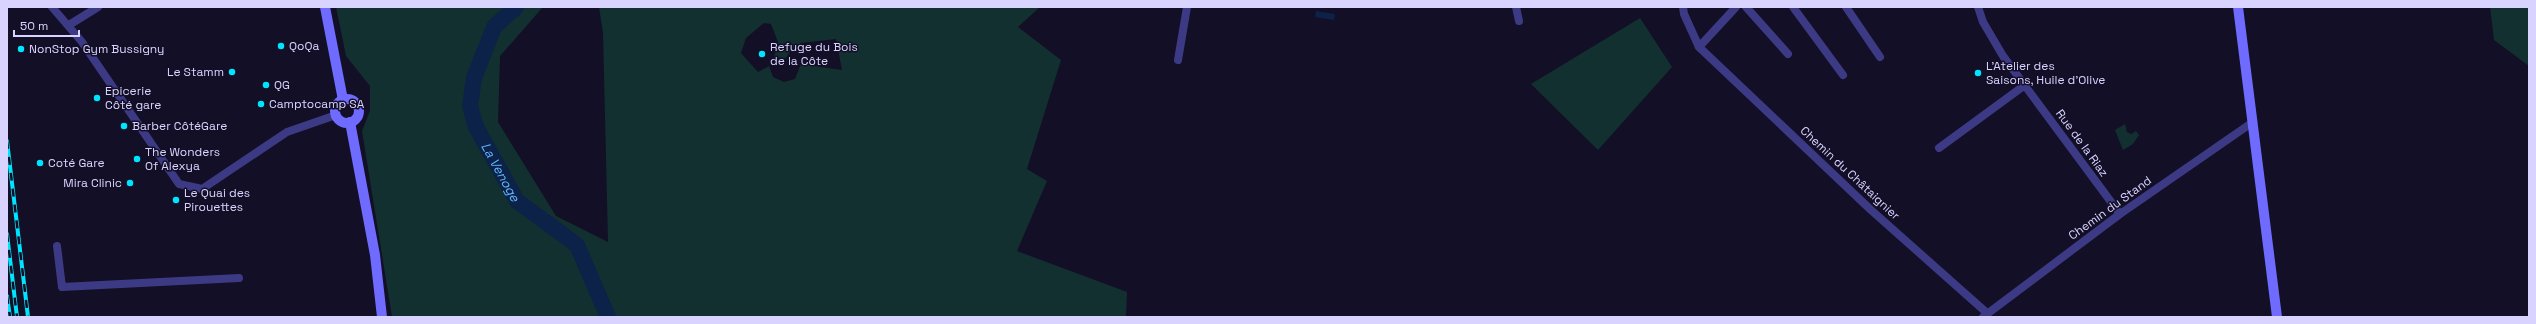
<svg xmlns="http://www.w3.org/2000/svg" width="2536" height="324" viewBox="0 0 2536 324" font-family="'Space Grotesk',sans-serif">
<rect width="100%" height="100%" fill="#130f26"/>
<g fill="#12302f" fill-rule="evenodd">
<path d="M 336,7 L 543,7 L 500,56 L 498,122 L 556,216 L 608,242 L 603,33 L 599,7 L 1040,7 L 1018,27 L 1061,60 L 1027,169 L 1047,181 L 1017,251 L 1127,292 L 1126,317 L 392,317 L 362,131 L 370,111 L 370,86 L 346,56 ZM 764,23 L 771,24 L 778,42 L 774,57 L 786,58 L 792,48 L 798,50 L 801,43 L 836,39 L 842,70 L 801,64 L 795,79 L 784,82 L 773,77 L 769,66 L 758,72 L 741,53 L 746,38 Z"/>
<polygon points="2490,7 2529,7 2529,66 2494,40"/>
<polygon points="1640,18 1672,67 1598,150 1531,84"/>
<polygon points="2125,124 2127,132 2131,134 2136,131 2139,135 2133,144 2123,150 2115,130"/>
</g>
<polygon fill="#0c2248" points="1316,11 1335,14 1334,20 1315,17"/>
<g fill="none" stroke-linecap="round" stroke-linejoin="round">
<path stroke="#0c2248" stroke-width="16" id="s1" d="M 516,7 L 494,27 L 474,78 L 470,106 L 476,127 L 517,201 L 577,245 L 608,317"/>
<g stroke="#3d3a85" stroke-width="8">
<polyline points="52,7 82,42 179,184 202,189 287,132 336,115"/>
<polyline points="1516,7 1519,21"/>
<polyline points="1683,7 1684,14 1699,47 1871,210 1987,313"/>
<polyline points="1746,7 1788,54"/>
<polyline points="1793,7 1843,75"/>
<polyline points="1846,7 1880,57"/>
<polyline points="1978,7 1983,22 2003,56 2120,214"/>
<polyline points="69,25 98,7"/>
<polyline points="1699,47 1736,7"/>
<polyline points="1178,60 1187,7"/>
<polyline points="1939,148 2025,85"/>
<polyline points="57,246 62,287 239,278"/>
<polyline points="1983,317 2120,214 2253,122"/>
</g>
<g stroke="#6f6bff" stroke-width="10">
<polyline points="325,7 343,100"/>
<polyline points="2238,7 2277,317"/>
<circle cx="347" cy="111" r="12"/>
<polyline points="350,122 375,255 382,317"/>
</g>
<g stroke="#00e5ff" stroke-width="4">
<g id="rail">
<polyline points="7,141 28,317"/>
<polyline points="7,234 17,317"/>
<polyline points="7,296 10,317"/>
</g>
</g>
<use href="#rail" stroke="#130f26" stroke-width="2.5" stroke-dasharray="8" stroke-linecap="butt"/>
</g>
<g fill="#00e5ff" stroke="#130f26" stroke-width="1.5">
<circle cx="281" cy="46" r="4"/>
<circle cx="21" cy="49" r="4"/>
<circle cx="762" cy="54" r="4"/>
<circle cx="232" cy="72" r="4"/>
<circle cx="1978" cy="73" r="4"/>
<circle cx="266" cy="85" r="4"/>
<circle cx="97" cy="98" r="4"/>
<circle cx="261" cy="104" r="4"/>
<circle cx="124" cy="126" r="4"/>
<circle cx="137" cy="159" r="4"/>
<circle cx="40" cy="163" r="4"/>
<circle cx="130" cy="183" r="4"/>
<circle cx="176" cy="200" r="4"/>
</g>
<g text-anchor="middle" stroke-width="3" stroke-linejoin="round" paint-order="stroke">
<g font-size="12" fill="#d9d4ff" stroke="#130f26" text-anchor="start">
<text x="289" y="50">QoQa</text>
<text x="770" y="51">Refuge du Bois<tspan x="770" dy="14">de la Côte</tspan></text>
<text x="29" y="53">NonStop Gym Bussigny</text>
<text x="1986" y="70">L'Atelier des<tspan x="1986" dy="14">Saisons, Huile d'Olive</tspan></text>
<text x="224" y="76" text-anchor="end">Le Stamm</text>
<text x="274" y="89">QG</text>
<text x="105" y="95">Epicerie<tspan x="105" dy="14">Côté gare</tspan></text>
<text x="269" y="108">Camptocamp SA</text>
<text x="132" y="130">Barber CôtéGare</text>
<text x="145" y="156">The Wonders<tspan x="145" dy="14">Of Alexya</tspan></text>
<text x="48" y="167">Coté Gare</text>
<text x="122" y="187" text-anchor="end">Mira Clinic</text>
<text x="184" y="197">Le Quai des<tspan x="184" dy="14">Pirouettes</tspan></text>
</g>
<g font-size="12" fill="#d9d4ff" stroke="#130f26">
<text transform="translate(2082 143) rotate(54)" y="4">Rue de la Riaz</text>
<text transform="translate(1850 173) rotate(43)" y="4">Chemin du Châtaignier</text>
<text transform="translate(2110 208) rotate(-36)" y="4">Chemin du Stand</text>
</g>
<g font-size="13" font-style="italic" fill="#62b6ff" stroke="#130f26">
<text dy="5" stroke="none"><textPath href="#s1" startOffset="186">La Venoge</textPath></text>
</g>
</g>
<rect width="2536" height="324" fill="none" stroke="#d9d4ff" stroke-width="16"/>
<path d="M14 30v6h65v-6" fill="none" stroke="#d9d4ff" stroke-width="2"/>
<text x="20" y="30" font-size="12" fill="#d9d4ff" stroke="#130f26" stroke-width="3" paint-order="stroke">50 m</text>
</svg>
